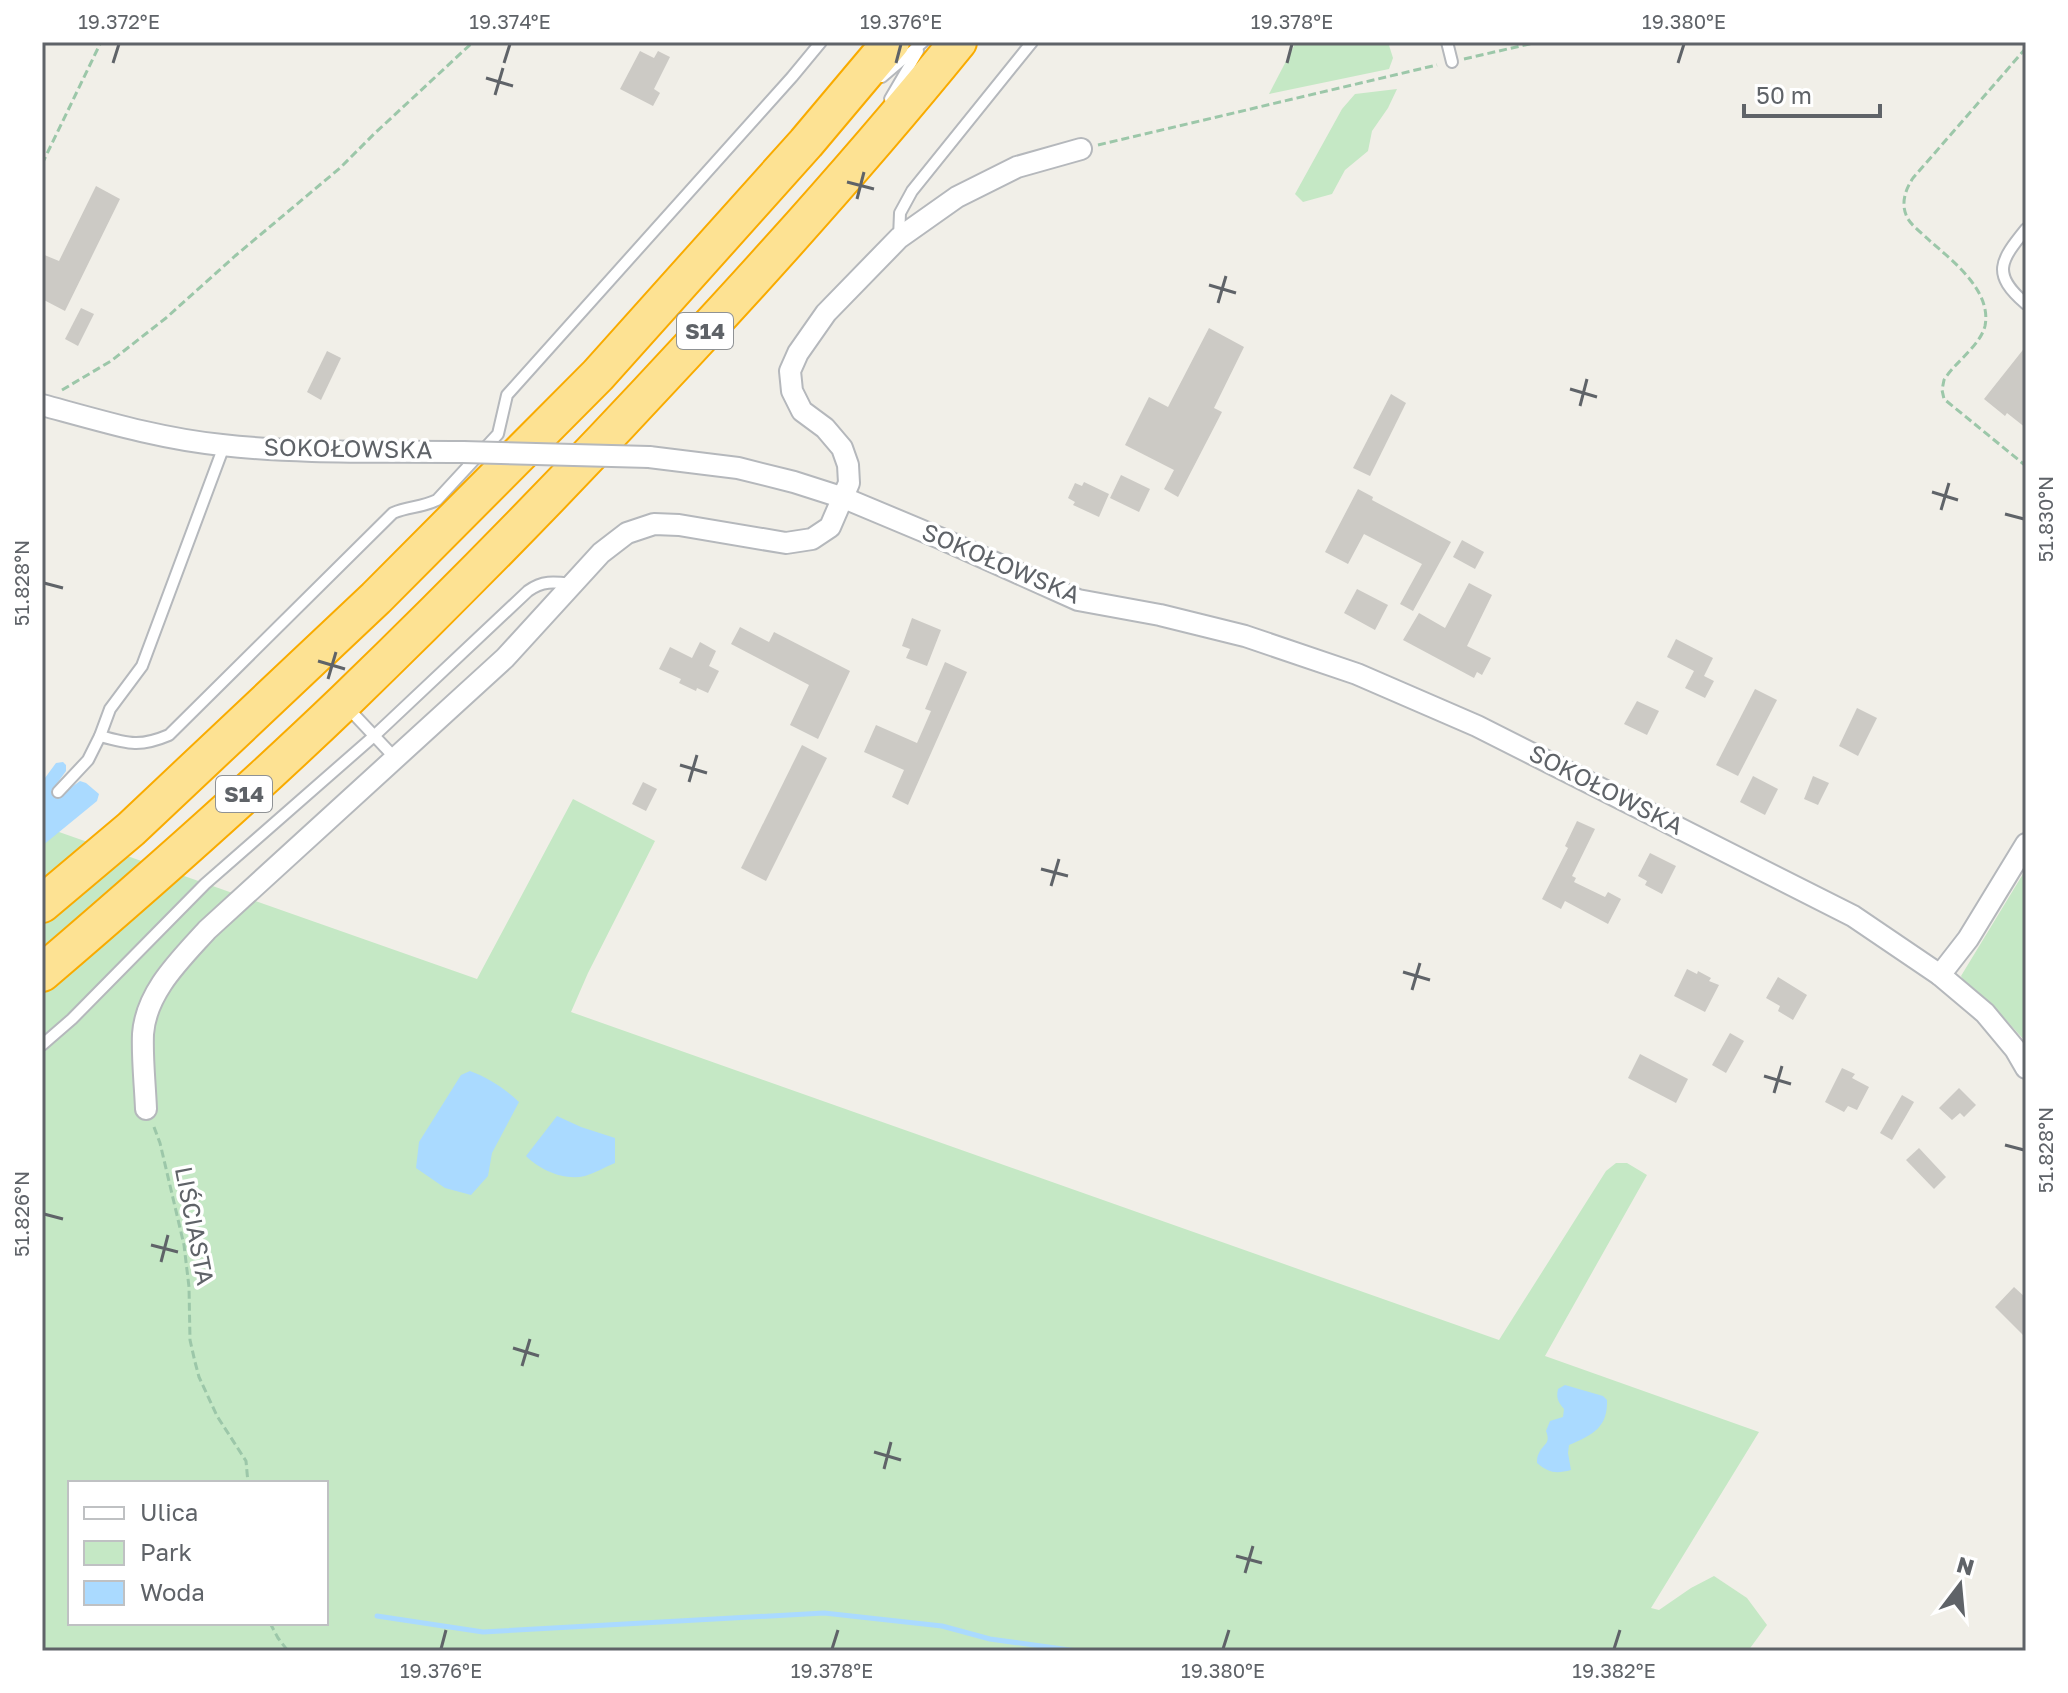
<svg xmlns="http://www.w3.org/2000/svg" width="2068" height="1693" viewBox="0 0 2068 1693" font-family="'Golos Text',sans-serif">
<rect width="100%" height="100%" fill="#f1efe8"/>
<g fill="#c5e8c5" fill-rule="evenodd">
<polygon points="1296,42 1388,42 1393,58 1389,69 1269,94"/>
<polygon points="1397,89 1388,108 1372,131 1368,151 1345,170 1332,194 1303,202 1295,194 1342,109 1355,94"/>
<path d="M 573,799 L 655,841 L 588,973 L 571,1012 L 1499,1340 L 1606,1171 L 1616,1163 L 1627,1163 L 1647,1175 L 1545,1356 L 1759,1432 L 1651,1608 L 1659,1610 L 1691,1588 L 1714,1576 L 1747,1598 L 1767,1625 L 1748,1651 L 42,1651 L 42,826 L 477,979 ZM 70,1483 L 326,1483 L 326,1623 L 70,1623 Z"/>
<polygon points="2026,869 2026,1042 1996,1009 1969,989 1961,976"/>
</g>
<g fill="#aadaff">
<polygon points="63,762 66,765 66,771 53,789 59,796 80,781 86,783 99,794 97,801 42,846 42,782 56,763"/>
<path d="M 470,1071 C 489,1078 504,1088 519,1102 L 492,1153 L 488,1176 L 471,1195 L 445,1188 L 416,1168 L 419,1142 L 461,1075 Z"/>
<path d="M 557,1116 L 581,1127 L 615,1138 L 615,1163 C 605,1167 595,1173 585,1176 C 564,1181 540,1170 526,1156 Z"/>
<path d="M 1565,1385 L 1603,1396 L 1607,1400 C 1608,1427 1593,1435 1569,1445 L 1568,1453 L 1571,1470 C 1556,1474 1549,1473 1537,1463 C 1537,1460 1537,1456 1539,1453 C 1544,1443 1551,1444 1546,1431 L 1550,1421 L 1563,1417 L 1564,1409 C 1558,1402 1556,1398 1558,1389 Z"/>
</g>
<g fill="none" stroke-linecap="round" stroke-linejoin="round">
<polyline stroke="#aadaff" stroke-width="5" points="377,1616 483,1632 824,1613 942,1626 990,1639 1077,1651"/>
</g>
<g fill="#cccac5">
<polygon points="640,51 654,58 658,51 670,57 654,89 660,93 653,106 620,89"/>
<polygon points="96,186 120,199 65,311 42,299 42,254 59,261"/>
<polygon points="81,308 94,314 78,346 65,339"/>
<polygon points="1209,328 1244,347 1214,408 1222,412 1178,497 1164,489 1174,470 1125,445 1149,397 1168,407"/>
<polygon points="2026,346 2026,428 2007,413 2005,416 1984,399"/>
<polygon points="327,351 341,358 321,400 307,392"/>
<polygon points="1391,394 1406,403 1370,476 1353,468"/>
<polygon points="1121,475 1150,489 1139,512 1110,498"/>
<polygon points="1084,482 1109,494 1099,517 1073,505 1075,502 1068,498 1075,483 1082,486"/>
<polygon points="1358,489 1373,497 1372,500 1451,542 1413,611 1400,604 1422,564 1364,534 1348,564 1325,552"/>
<polygon points="1462,540 1484,552 1475,569 1453,557"/>
<polygon points="1469,583 1492,595 1467,646 1491,658 1482,675 1477,672 1474,678 1403,640 1419,613 1445,628"/>
<polygon points="1357,589 1388,605 1375,630 1344,613"/>
<polygon points="912,618 941,630 927,666 906,658 910,649 902,646"/>
<polygon points="740,627 769,642 774,632 850,671 818,739 790,725 809,685 731,644"/>
<polygon points="1676,639 1713,658 1704,676 1714,681 1705,698 1685,688 1694,671 1667,657"/>
<polygon points="700,642 716,651 709,666 719,671 708,693 697,688 696,691 679,683 681,679 659,669 670,647 692,658"/>
<polygon points="945,662 967,672 908,805 892,797 904,770 864,752 876,725 917,743 931,711 925,709"/>
<polygon points="1755,689 1777,700 1738,776 1716,765"/>
<polygon points="1637,701 1659,711 1647,735 1624,724"/>
<polygon points="1857,708 1877,718 1858,756 1839,746"/>
<polygon points="802,745 827,758 766,881 741,868"/>
<polygon points="1753,776 1778,789 1765,815 1740,802"/>
<polygon points="1813,776 1829,783 1818,805 1804,799"/>
<polygon points="643,782 657,789 646,811 632,804"/>
<polygon points="1577,821 1595,829 1572,876 1576,878 1574,882 1605,897 1608,892 1621,899 1608,924 1565,901 1561,909 1542,899 1568,848 1565,846"/>
<polygon points="1650,853 1676,866 1662,894 1645,885 1647,881 1638,876"/>
<polygon points="1687,969 1697,974 1698,971 1711,978 1709,981 1719,985 1705,1012 1674,996"/>
<polygon points="1778,977 1807,995 1793,1020 1778,1011 1780,1006 1766,998"/>
<polygon points="1730,1033 1744,1041 1726,1073 1712,1065"/>
<polygon points="1640,1054 1688,1079 1676,1103 1628,1078"/>
<polygon points="1842,1068 1855,1074 1852,1078 1869,1087 1857,1110 1848,1106 1844,1112 1825,1102"/>
<polygon points="1959,1088 1976,1105 1964,1117 1960,1113 1952,1120 1939,1108"/>
<polygon points="1902,1095 1914,1102 1892,1140 1880,1133"/>
<polygon points="1919,1148 1946,1177 1934,1189 1906,1160"/>
<polygon points="2014,1287 2026,1298 2026,1338 1995,1307"/>
</g>
<g fill="none" stroke-linecap="round" stroke-linejoin="round">
<g stroke="#b5b8bc" stroke-width="14">
<g id="lane">
<polyline points="1447,42 1452,62"/>
<polyline points="882,77 923,42"/>
<polyline points="890,99 918,51"/>
<path d="M 2026,229 C 2000,261 1991,274 2026,304"/>
<polyline points="899,238 900,213 912,191 1032,42"/>
<polyline points="348,708 396,759"/>
<path d="M 100,736 C 129,744 141,747 169,735 L 393,513 C 408,506 421,508 437,500 L 498,434 L 507,395 L 792,77 L 821,42"/>
<polyline points="58,792 88,760 100,736 110,709 142,666 224,446"/>
<path d="M 42,1045 L 72,1019 L 205,884 L 374,736 L 528,591 C 543,580 555,582 573,584"/>
</g>
</g>
<g stroke="#b5b8bc" stroke-width="24">
<g id="street">
<path d="M 42,405 C 101,421 161,439 222,445 C 301,454 384,451 463,452"/>
<polyline points="649,457 738,468 794,482 844,498 942,539 1078,600 1160,615 1245,636 1357,674 1477,726 1853,916 1940,975 1985,1013 2015,1049 2026,1068"/>
<polyline points="1940,975 1968,939 2026,844"/>
<path d="M 146,1109 C 145,1084 142,1059 143,1034 C 146,992 180,960 207,930 L 505,658 L 601,553 L 627,533 L 654,524 L 679,525 L 786,543 L 812,539 L 830,527 L 849,483 L 848,465 L 842,448 L 825,428 L 802,411 L 792,391 L 790,371 L 798,353 L 826,313 L 899,238 L 957,197 L 1017,167 L 1081,149"/>
</g>
</g>
<g stroke="#f9ab00" stroke-width="40">
<g id="highway">
<polyline points="42,904 131,829 376,598 598,375 806,143 891,42"/>
<path d="M 42,973 C 145,885 247,795 345,701 C 462,588 575,472 685,353 C 779,252 871,149 958,42"/>
</g>
</g>
<g stroke="#9cc7a9" stroke-width="3" stroke-dasharray="8 4" stroke-linecap="butt">
<path d="M 2026,48 L 1913,178 C 1905,190 1900,205 1908,219 C 1913,227 1923,234 1930,241 C 1953,261 1992,291 1985,326 C 1980,346 1954,363 1944,380 L 1942,390 L 1944,399 L 2026,466"/>
<polyline points="1464,59 1538,42"/>
<polyline points="1098,145 1437,65"/>
<polyline points="42,164 101,42"/>
<polyline points="62,390 111,361 166,318 235,256 340,168 374,134 473,42"/>
<polyline points="154,1127 160,1143 184,1245 189,1287 190,1340 195,1362 199,1377 217,1416 246,1461 248,1483"/>
<polyline points="270,1623 278,1638 288,1651"/>
</g>
<use href="#lane" stroke="#fff" stroke-width="10"/>
<use href="#street" stroke="#fff" stroke-width="20"/>
<use href="#highway" stroke="#fde293" stroke-width="36"/>
<g stroke="#b5b8bc" stroke-width="24" stroke-linecap="butt">
<polyline id="street-bridge" points="463,452 649,457"/>
</g>
<use href="#street-bridge" stroke="#fff" stroke-width="20"/>
</g>
<path fill="none" stroke="#5f6368" stroke-width="3" d="M 113,63 L 119,44M 504,63 L 510,44M 896,63 L 901,44M 1287,63 L 1292,44M 1678,63 L 1684,44M 486,78 L 513,86M 495,95 L 503,68M 847,182 L 874,189M 857,199 L 864,172M 1209,285 L 1236,293M 1218,303 L 1226,276M 1570,389 L 1597,397M 1580,406 L 1587,379M 1932,492 L 1958,500M 1941,510 L 1949,483M 2005,514 L 2024,519M 44,583 L 63,588M 318,661 L 345,669M 328,679 L 336,652M 680,765 L 707,773M 689,782 L 697,755M 1041,869 L 1068,876M 1051,886 L 1059,859M 1403,972 L 1430,980M 1412,990 L 1420,963M 1764,1076 L 1791,1084M 1774,1093 L 1782,1066M 2005,1145 L 2024,1150M 44,1214 L 63,1219M 151,1245 L 178,1252M 161,1262 L 168,1235M 513,1348 L 539,1356M 522,1366 L 530,1339M 874,1452 L 901,1460M 884,1469 L 891,1442M 1236,1556 L 1262,1563M 1245,1573 L 1253,1546M 441,1649 L 446,1630M 832,1649 L 838,1630M 1223,1649 L 1229,1630M 1614,1649 L 1620,1630"/>
<g text-anchor="middle" stroke-width="7" stroke-linejoin="round" paint-order="stroke">
<g fill="#fff" stroke="#8f9295" stroke-width="2">
<rect x="677" y="313" width="56" height="36" rx="6"/>
<rect x="216" y="776" width="56" height="36" rx="6"/>
</g>
<g font-size="22" font-weight="bold" fill="#5f6368">
<text x="705" y="339">S14</text>
<text x="244" y="802">S14</text>
</g>
<g font-size="24" fill="#5f6368" stroke="#fff">
<text transform="translate(348 449) rotate(1)" y="8">SOKOŁOWSKA</text>
<text transform="translate(1001 564) rotate(23)" y="8">SOKOŁOWSKA</text>
<text transform="translate(1606 790) rotate(27)" y="8">SOKOŁOWSKA</text>
<text transform="translate(194 1226) rotate(79)" y="8">LIŚCIASTA</text>
</g>
</g>
<rect width="2068" height="1693" fill="none" stroke="#ffffff" stroke-width="88"/>
<rect x="68" y="1481" width="260" height="144" fill="#ffffff" stroke="#bfc1c3" stroke-width="2"/>
<rect x="84" y="1507" width="40" height="12" fill="#ffffff" stroke="#bfc1c3" stroke-width="2"/>
<text x="140" y="1521" font-size="24" fill="#5f6368">Ulica</text>
<rect x="84" y="1541" width="40" height="24" fill="#c5e8c5" stroke="#bfc1c3" stroke-width="2"/>
<text x="140" y="1561" font-size="24" fill="#5f6368">Park</text>
<rect x="84" y="1581" width="40" height="24" fill="#aadaff" stroke="#bfc1c3" stroke-width="2"/>
<text x="140" y="1601" font-size="24" fill="#5f6368">Woda</text>
<g transform="translate(1960 1585) rotate(16)" stroke="#ffffff" stroke-width="6" paint-order="stroke">
<path d="M0-6L14 30L0 20L-14 30Z" fill="#5f6368"/>
<text y="-12" font-size="22" font-weight="bold" text-anchor="middle" fill="#5f6368">N</text>
</g>
<path d="M1744 104v12h136v-12" fill="none" stroke="#5f6368" stroke-width="4"/>
<text x="1756" y="104" font-size="24" fill="#5f6368" stroke="#ffffff" stroke-width="6" paint-order="stroke">50 m</text>
<rect x="44" y="44" width="1980" height="1605" fill="none" stroke="#5f6368" stroke-width="3"/>
<g font-size="20" text-anchor="middle" fill="#5f6368">
<text x="119" y="29">19.372°E</text>
<text x="510" y="29">19.374°E</text>
<text x="901" y="29">19.376°E</text>
<text x="1292" y="29">19.378°E</text>
<text x="1684" y="29">19.380°E</text>
<text transform="translate(2046 519) rotate(-90)" y="7">51.830°N</text>
<text transform="translate(22 583) rotate(-90)" y="7">51.828°N</text>
<text transform="translate(2046 1150) rotate(-90)" y="7">51.828°N</text>
<text transform="translate(22 1214) rotate(-90)" y="7">51.826°N</text>
<text x="441" y="1678">19.376°E</text>
<text x="832" y="1678">19.378°E</text>
<text x="1223" y="1678">19.380°E</text>
<text x="1614" y="1678">19.382°E</text>
</g>
</svg>
